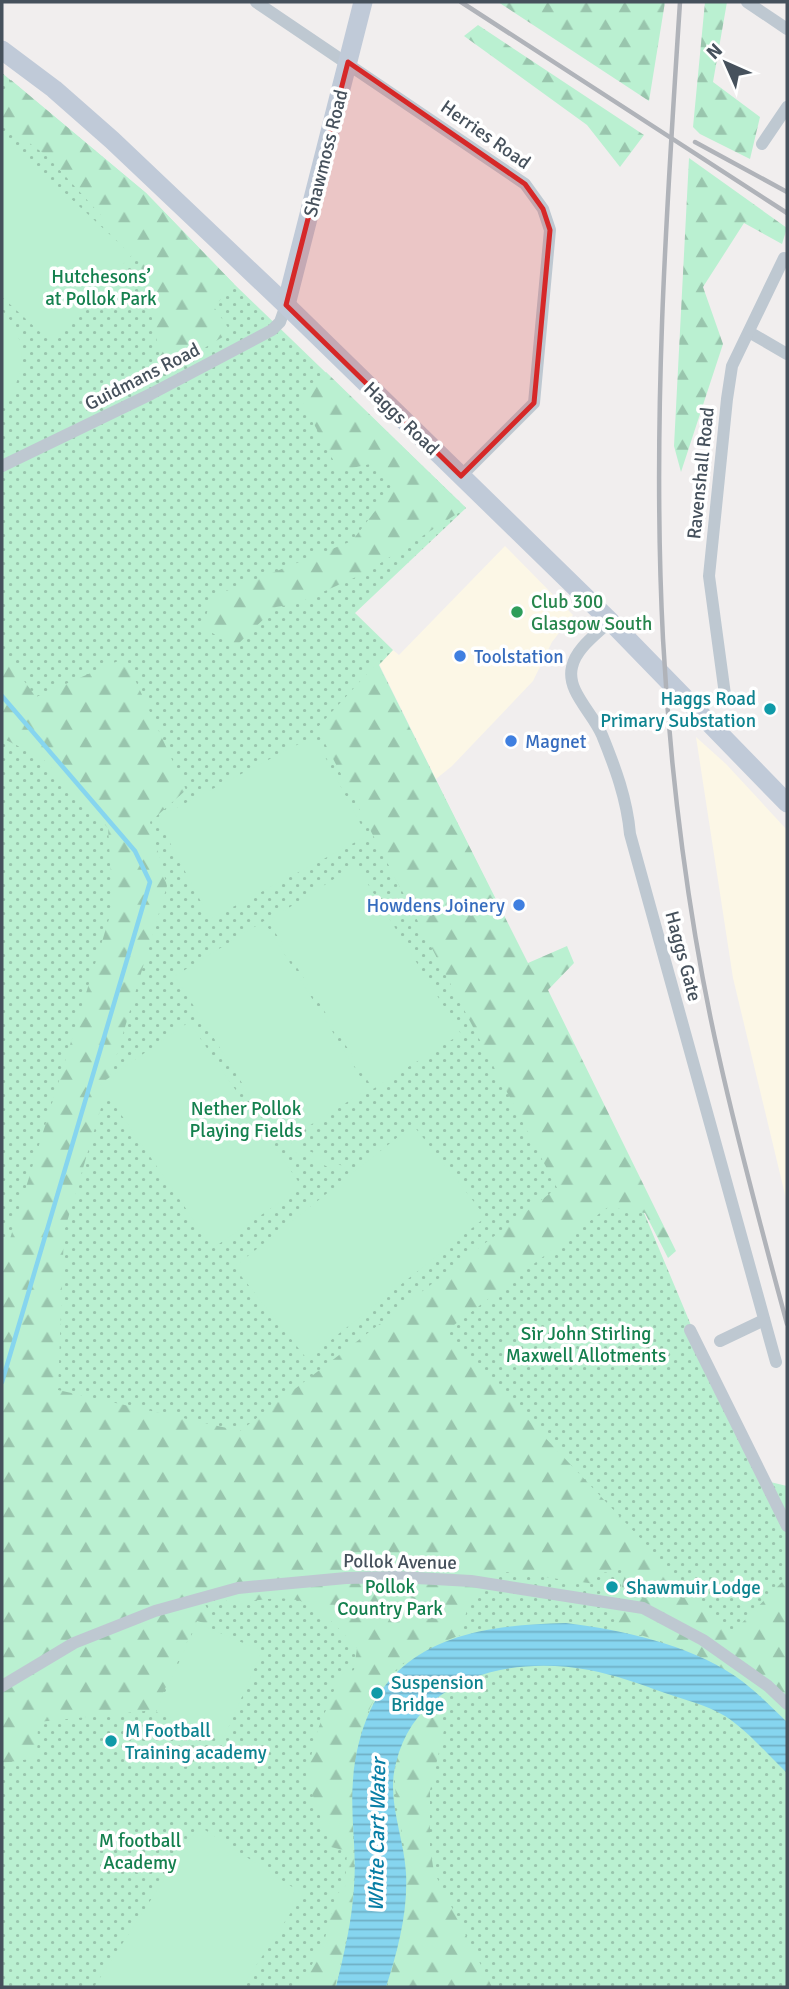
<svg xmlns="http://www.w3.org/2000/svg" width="789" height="1989" viewBox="0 0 789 1989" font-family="Signika,sans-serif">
<defs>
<pattern id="green-dots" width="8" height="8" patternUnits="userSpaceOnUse" patternTransform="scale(1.75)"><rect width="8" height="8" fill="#baf0d1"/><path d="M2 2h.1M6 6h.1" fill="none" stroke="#99c5ad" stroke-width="1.8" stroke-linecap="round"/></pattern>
<pattern id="forest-firs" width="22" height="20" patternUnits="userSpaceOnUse" patternTransform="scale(1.75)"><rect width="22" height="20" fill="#baf0d1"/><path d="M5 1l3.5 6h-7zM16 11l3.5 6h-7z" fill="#99c5ad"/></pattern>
<pattern id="water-rules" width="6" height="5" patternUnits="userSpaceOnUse" patternTransform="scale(1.75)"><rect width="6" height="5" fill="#86d5ef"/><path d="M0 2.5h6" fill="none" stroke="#6fafc5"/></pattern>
</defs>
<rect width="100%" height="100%" fill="#f1eeee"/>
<g fill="#fcf7e6">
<polygon points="505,546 573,615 552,642 533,681 452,766 436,779 379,664 393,650 399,655"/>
<polygon points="696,737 726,764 787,830 787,1203 733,978"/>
</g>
<polygon fill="url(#green-dots)" points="2,73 146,193 234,284 466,508 355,613 393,650 379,665 606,1122 706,1361 766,1481 787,1486 787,1987 2,1987"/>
<g fill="url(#forest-firs)">
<polygon points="498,2 665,2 649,101"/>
<polygon points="705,2 727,2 713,82 760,117 750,159 700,134 693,127"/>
<polygon points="478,25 644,135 620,167 587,125 464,36"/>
<polygon points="11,80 146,193 234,284 214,307 231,332 196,353 162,365 139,257 47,156 2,123 2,93"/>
<polygon points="689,158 787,228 782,244 744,223 703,287 723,344 681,472 674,446"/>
<polygon points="326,372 466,508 365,573 296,604 276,607 236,646 203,628 211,597 352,541 395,485 370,464 339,471 300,398"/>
<path d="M 2,651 L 36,697 L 125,658 L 186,790 L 150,822 L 167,886 L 64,1232 L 58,1390 L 240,1431 L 557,1188 L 317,728 L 377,663 L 528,963 L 567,946 L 574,963 L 548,990 L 676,1251 L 668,1258 L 645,1213 L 608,1207 L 445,1332 L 731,1634 L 787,1577 L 787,1720 C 730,1666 690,1647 614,1628 L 625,1571 L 615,1568 L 614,1573 L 598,1572 L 596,1584 L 499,1571 L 467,1609 L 461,1635 C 439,1643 416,1651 399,1667 C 344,1719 353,1802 354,1871 C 355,1910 344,1950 335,1987 L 301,1987 L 325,1938 L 336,1895 L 345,1887 L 347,1851 L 331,1847 L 306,1776 L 318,1729 L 340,1676 L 354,1670 L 357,1648 C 307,1593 300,1592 228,1605 L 221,1587 L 200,1596 L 218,1627 L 197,1621 L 155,1710 L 38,1722 L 37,1758 L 2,1763 L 2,1242 L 10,1239 L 113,906 L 108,828 L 42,758 L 2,738 Z"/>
<path d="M 428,1705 L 443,1721 L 444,1730 L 430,1791 L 430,1848 L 434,1872 L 492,1987 L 387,1987 C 398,1950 405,1915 406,1877 C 407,1810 369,1764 428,1705 Z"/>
</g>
<g fill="#baf0d1">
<polygon points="2,135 132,255 51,342 2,297"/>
<path d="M 2,311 C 30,336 25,381 2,408 Z"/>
<polygon points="314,736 367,836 210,919 157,818"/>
<polygon points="356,865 461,1034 373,1089 268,921"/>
<polygon points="264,921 368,1089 280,1144 175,976"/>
<polygon points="189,1022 302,1187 213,1248 100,1084"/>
<polygon points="413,1125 486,1217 307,1359 234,1267"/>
<polygon points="287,1141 347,1168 344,1174 285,1148"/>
<polygon points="197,1623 262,1651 223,1740 156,1712"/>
<polygon points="199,1826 303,1894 242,1987 94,1987"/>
</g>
<path fill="url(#water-rules)" d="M 566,1623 C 623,1630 687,1644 735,1676 C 754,1689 770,1706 787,1722 L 787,1773 C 767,1754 748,1731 725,1716 C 707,1705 685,1700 665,1693 C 640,1684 615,1675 589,1670 C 511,1655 417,1677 396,1763 C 386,1800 404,1836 406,1873 C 408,1912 398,1950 386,1987 L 336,1987 C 344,1954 352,1921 354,1887 C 357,1851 350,1816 353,1780 C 365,1650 452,1625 566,1623 Z"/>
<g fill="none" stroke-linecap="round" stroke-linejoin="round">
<polyline stroke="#86d5ef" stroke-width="4.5" points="2,696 135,851 150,882 2,1382"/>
<g stroke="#bec8d1" stroke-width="12">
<polyline points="256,2 525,184 543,209 550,230 534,403 461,476"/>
<polyline points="747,2 787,29"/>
<polyline points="762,144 787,107"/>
<polyline points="749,332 787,354"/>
<polyline points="2,466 151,394 272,330 280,322 286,305"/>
<path d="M 610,621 C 597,634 576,648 572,667 C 566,691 593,713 602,735 C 615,767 627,799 630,834 L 776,1362"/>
<polyline points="726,702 709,576 727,399 732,366 784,258"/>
<polyline points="690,1330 787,1526"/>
<polyline points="720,1341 764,1320"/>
<polyline points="2,1686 74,1643 155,1611 238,1588 346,1578 398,1577 471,1581 643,1608 703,1640 768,1686 787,1704"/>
</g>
<g stroke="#c0cad8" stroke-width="19">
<polyline points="2,50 54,89 112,140 286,305 610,621 787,803"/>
<polyline points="286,305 363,2"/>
</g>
<g stroke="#b0b3b9" stroke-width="4.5">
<polyline points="461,2 787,213"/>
<path d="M 680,2 C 666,214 652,426 663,639 C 670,774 689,925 719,1057 C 739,1147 763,1235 787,1324"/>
<polyline points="695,142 787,192"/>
</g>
</g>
<path fill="#d62828" fill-opacity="0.2" stroke="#d62828" stroke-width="5" stroke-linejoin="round" d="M 348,62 L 525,184 L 543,209 L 550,230 L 534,403 L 461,476 L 286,305 Z"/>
<circle fill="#2e9e5b" stroke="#fff" stroke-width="2.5" cx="517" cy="612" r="7"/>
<g fill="#3f7fe0" stroke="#fff" stroke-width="2.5">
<circle cx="460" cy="656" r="7"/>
<circle cx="511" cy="741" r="7"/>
<circle cx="519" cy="905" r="7"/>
</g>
<g fill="#0f9aa8" stroke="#fff" stroke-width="2.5">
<circle cx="770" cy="709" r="7"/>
<circle cx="612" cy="1587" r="7"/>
<circle cx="377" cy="1693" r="7"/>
<circle cx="111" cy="1741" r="7"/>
</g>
<g text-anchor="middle" stroke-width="7" stroke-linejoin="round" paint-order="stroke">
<g font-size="19" fill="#46515c" stroke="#fff">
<text transform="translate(486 134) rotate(35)" y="7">Herries Road</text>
<text transform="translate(325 153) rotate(-76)" y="7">Shawmoss Road</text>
<text transform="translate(142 376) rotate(-27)" y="7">Guidmans Road</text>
<text transform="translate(402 418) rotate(44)" y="7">Haggs Road</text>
<text transform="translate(700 473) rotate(-84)" y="7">Ravenshall Road</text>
<text transform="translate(684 956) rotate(75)" y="7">Haggs Gate</text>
<text transform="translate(400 1561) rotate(1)" y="7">Pollok Avenue</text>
</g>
<g font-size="19" fill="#14804e" stroke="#fff">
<text x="101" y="283">Hutchesons’<tspan x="101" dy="22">at Pollok Park</tspan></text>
<text x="246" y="1115">Nether Pollok<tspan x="246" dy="22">Playing Fields</tspan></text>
<text x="586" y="1340">Sir John Stirling<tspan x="586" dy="22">Maxwell Allotments</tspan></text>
<text x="390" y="1593">Pollok<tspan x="390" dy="22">Country Park</tspan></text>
<text x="140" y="1847">M football<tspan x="140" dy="22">Academy</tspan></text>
</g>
<g font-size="19" fill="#27864d" stroke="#fff" text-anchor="start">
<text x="531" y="608">Club 300<tspan x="531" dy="22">Glasgow South</tspan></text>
</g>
<g font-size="19" fill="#366cbe" stroke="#fff" text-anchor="start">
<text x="474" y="663">Toolstation</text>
<text x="525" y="748">Magnet</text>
<text x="505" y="912" text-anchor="end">Howdens Joinery</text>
</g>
<g font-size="19" fill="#0d838f" stroke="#fff" text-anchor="start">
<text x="756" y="705" text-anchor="end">Haggs Road<tspan x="756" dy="22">Primary Substation</tspan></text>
<text x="626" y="1594">Shawmuir Lodge</text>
<text x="391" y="1689">Suspension<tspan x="391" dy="22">Bridge</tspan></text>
<text x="125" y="1737">M Football<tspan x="125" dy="22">Training academy</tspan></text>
</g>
<g font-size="21" font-style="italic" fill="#087ea5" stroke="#fff">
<text transform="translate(377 1835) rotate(-89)" y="7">White Cart Water</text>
</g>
</g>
<rect width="789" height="1989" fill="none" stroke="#46515c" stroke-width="7"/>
<g transform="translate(726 63) rotate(315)" stroke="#ffffff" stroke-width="5" paint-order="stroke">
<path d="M0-5L12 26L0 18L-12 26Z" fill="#46515c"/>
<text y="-10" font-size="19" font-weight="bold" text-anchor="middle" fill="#46515c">N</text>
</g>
</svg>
